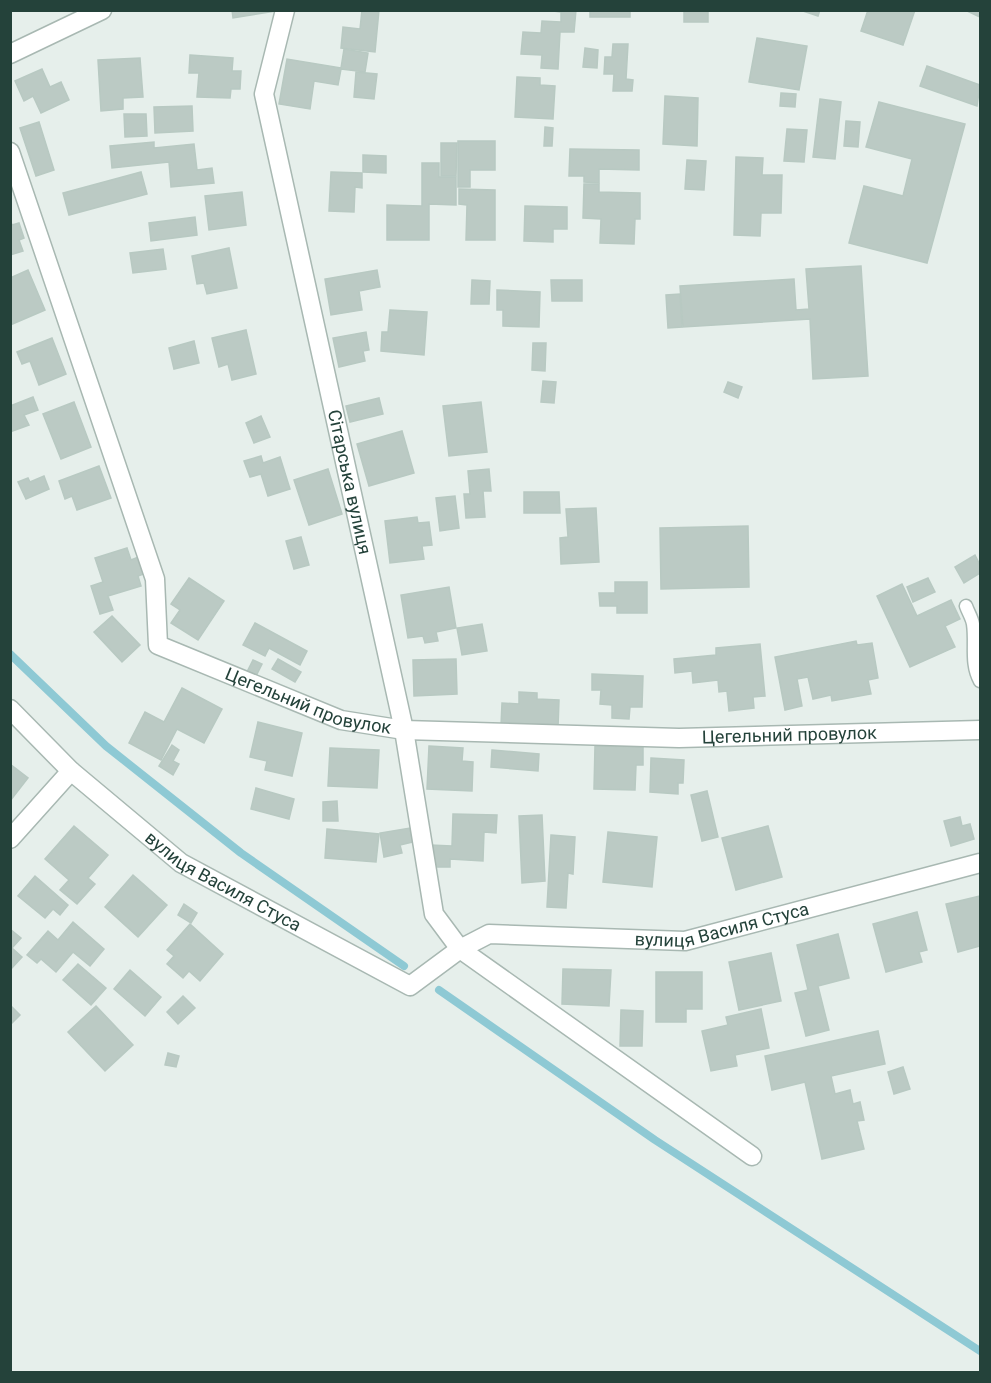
<svg xmlns="http://www.w3.org/2000/svg" width="991" height="1383" viewBox="0 0 991 1383" font-family="Roboto,sans-serif">
<rect width="100%" height="100%" fill="#e6efeb"/>
<g fill="none" stroke-linecap="round" stroke-linejoin="round">
<g stroke="#8ec9d4" stroke-width="8">
<polyline points="10,654 106,746 241,853 404,966"/>
<polyline points="439,990 655,1140 980,1351"/>
</g>
</g>
<g fill="#bbcac4" stroke="#b8c9c2" stroke-width="1.5">
<polygon points="232,10 275,10 275,11 233,18"/>
<polygon points="362,10 379,10 375,52 341,48 343,27 360,29"/>
<polygon points="576,10 574,32 560,32 558,69 541,68 542,55 521,54 523,32 541,33 542,21 561,22 561,12 545,10"/>
<rect x="590" y="10" width="40" height="7"/>
<rect x="684" y="10" width="24" height="12"/>
<polygon points="800,10 820,10 818,16"/>
<polygon points="868,10 915,10 903,45 861,31"/>
<polygon points="965,10 980,10 980,17"/>
<polygon points="757,38 807,46 799,90 749,82"/>
<polygon points="613,44 628,44 626,79 633,80 632,91 613,91 614,74 604,74 605,57 612,57"/>
<polygon points="585,48 598,50 597,68 583,67"/>
<polygon points="344,49 368,53 365,72 341,69 338,85 314,81 310,109 279,104 287,59 341,68"/>
<polygon points="190,55 233,58 232,71 241,71 240,89 231,89 230,98 197,97 199,73 189,73"/>
<polygon points="140,58 143,97 123,98 123,109 101,111 98,60"/>
<polygon points="927,66 980,85 977,106 920,86"/>
<polygon points="42,69 50,87 61,82 69,100 41,113 33,96 24,101 15,81"/>
<polygon points="356,72 377,74 374,99 354,97"/>
<polygon points="517,77 540,78 540,85 555,86 553,119 515,117"/>
<polygon points="781,93 796,94 795,107 780,106"/>
<polygon points="665,96 698,98 697,146 663,144"/>
<polygon points="820,99 841,102 835,159 813,157"/>
<polygon points="879,102 965,124 927,263 849,243 864,186 903,196 912,159 866,147"/>
<polygon points="192,106 193,131 155,133 154,107"/>
<polygon points="124,114 146,114 147,136 125,137"/>
<polygon points="846,121 860,122 858,147 844,146"/>
<polygon points="39,122 54,170 36,176 20,128"/>
<polygon points="545,127 553,128 552,146 544,146"/>
<polygon points="787,129 807,130 804,162 784,161"/>
<polygon points="458,141 495,141 495,170 470,170 470,187 458,187"/>
<polygon points="154,142 154,148 194,144 197,170 212,168 214,183 171,187 169,162 112,168 110,146"/>
<polygon points="441,143 457,143 456,176 441,176"/>
<polygon points="570,149 639,150 639,170 599,169 599,183 584,182 584,176 569,176"/>
<polygon points="363,155 386,156 386,173 363,172"/>
<polygon points="736,157 763,158 762,175 782,175 781,213 761,213 760,236 734,235"/>
<polygon points="687,160 706,161 704,190 685,189"/>
<polygon points="422,163 439,163 439,177 456,177 456,205 429,204 429,240 387,240 387,205 422,206"/>
<polygon points="141,172 147,194 69,215 63,193"/>
<polygon points="331,172 362,173 362,188 355,187 354,212 329,211"/>
<polygon points="584,184 599,184 599,192 640,193 640,219 635,219 634,244 600,243 601,219 583,218"/>
<polygon points="459,189 495,190 495,240 466,240 467,205 459,204"/>
<polygon points="242,192 246,225 209,230 205,196"/>
<polygon points="525,206 567,207 567,229 553,229 553,242 524,241"/>
<polygon points="195,217 197,235 151,241 149,223"/>
<polygon points="10,219 12,225 19,223 24,238 19,240 23,251 10,255"/>
<polygon points="229,248 237,288 207,294 204,283 197,284 192,256"/>
<polygon points="163,249 166,269 133,273 130,253"/>
<polygon points="861,266 868,376 813,379 810,319 683,327 680,286 794,279 796,310 809,309 806,269"/>
<polygon points="28,270 45,310 10,325 10,278"/>
<polygon points="377,270 380,287 359,291 362,310 331,315 325,279"/>
<polygon points="472,280 490,281 489,304 471,304"/>
<polygon points="551,280 582,280 582,301 552,301"/>
<polygon points="497,290 540,292 539,327 503,326 503,310 497,310"/>
<polygon points="680,294 682,327 668,328 666,295"/>
<polygon points="390,310 427,312 424,355 381,351 382,332 388,332"/>
<polygon points="246,330 256,374 232,380 228,364 219,367 212,338"/>
<polygon points="366,332 369,350 363,351 365,361 339,367 333,338"/>
<polygon points="52,338 66,374 39,385 30,361 22,364 17,352"/>
<polygon points="194,341 199,363 174,369 169,348"/>
<polygon points="533,343 546,343 545,371 532,370"/>
<polygon points="543,381 556,382 554,403 541,402"/>
<polygon points="728,382 742,387 738,398 724,392"/>
<polygon points="33,397 38,410 24,415 29,425 10,432 10,406"/>
<polygon points="379,398 383,414 350,422 346,406"/>
<polygon points="74,402 91,447 61,459 43,414"/>
<polygon points="481,402 487,452 449,456 443,406"/>
<polygon points="261,416 270,437 254,443 246,423"/>
<polygon points="402,431 414,473 369,486 357,444"/>
<polygon points="261,456 263,463 280,457 290,489 268,496 261,474 250,477 244,461"/>
<polygon points="99,466 111,498 77,510 72,496 65,499 59,481"/>
<polygon points="328,469 342,514 309,525 294,480"/>
<polygon points="489,469 491,491 483,491 485,517 466,518 464,494 470,494 468,471"/>
<polygon points="44,476 49,489 26,499 18,482 28,478 30,482"/>
<polygon points="524,492 559,492 560,513 524,513"/>
<polygon points="455,496 459,528 440,531 436,498"/>
<polygon points="596,508 599,562 561,564 560,538 568,537 566,509"/>
<polygon points="417,517 418,523 429,522 432,545 422,546 424,559 390,563 385,521"/>
<polygon points="748,526 749,587 661,589 660,528"/>
<polygon points="301,537 309,565 294,569 286,541"/>
<polygon points="127,548 131,560 141,556 146,573 138,576 141,586 108,596 113,610 100,614 91,586 103,582 95,558"/>
<polygon points="975,555 980,565 980,573 964,583 955,567"/>
<polygon points="189,578 224,601 198,640 171,623 180,610 171,604"/>
<polygon points="928,578 935,592 913,602 907,587"/>
<polygon points="615,582 647,582 647,613 617,613 617,606 600,606 599,593 615,593"/>
<polygon points="902,584 917,616 951,600 960,619 945,626 955,647 910,667 877,596"/>
<polygon points="449,587 456,628 436,632 438,641 425,643 423,636 408,638 401,595"/>
<polygon points="112,616 140,645 122,662 94,632"/>
<polygon points="255,623 307,651 300,665 269,648 265,656 243,645"/>
<polygon points="482,624 487,651 462,655 457,628"/>
<polygon points="856,641 857,645 872,643 878,678 868,680 871,694 832,701 831,695 813,699 808,677 797,679 802,706 785,710 775,657"/>
<polygon points="760,644 765,696 753,697 754,708 729,711 727,691 719,692 718,680 693,683 692,671 675,673 674,659 716,655 716,648"/>
<polygon points="278,659 301,672 295,682 272,669"/>
<polygon points="456,659 457,694 414,696 413,660"/>
<polygon points="253,660 262,664 256,676 247,672"/>
<polygon points="592,674 643,676 642,707 630,707 629,719 612,718 612,705 600,704 601,690 592,690"/>
<polygon points="182,688 222,709 204,743 177,729 161,760 129,743 145,712 164,722"/>
<polygon points="519,692 537,693 537,699 559,700 558,728 501,726 502,703 519,704"/>
<polygon points="258,722 302,733 292,776 265,770 267,761 250,757"/>
<polygon points="172,745 179,750 173,761 179,764 173,775 159,766"/>
<polygon points="429,746 463,748 462,761 473,762 472,791 427,789"/>
<polygon points="595,746 643,747 643,765 636,765 635,790 594,789"/>
<polygon points="330,748 379,750 377,788 328,786"/>
<polygon points="492,750 539,754 538,771 491,767"/>
<polygon points="651,758 684,760 683,783 678,783 678,794 650,792"/>
<polygon points="10,764 28,778 10,801"/>
<polygon points="256,788 294,799 289,819 251,809"/>
<polygon points="707,791 718,837 702,841 691,795"/>
<polygon points="337,801 338,821 323,821 323,802"/>
<polygon points="453,814 497,815 496,833 484,832 483,861 450,859 450,867 431,867 431,845 452,846"/>
<polygon points="542,815 545,881 522,883 519,816"/>
<polygon points="960,817 962,826 970,824 974,839 951,846 944,821"/>
<polygon points="74,826 108,855 88,878 95,884 77,904 60,890 69,880 45,859"/>
<polygon points="768,826 782,877 736,890 722,838"/>
<polygon points="410,828 413,842 400,845 402,853 384,857 380,833"/>
<polygon points="327,829 379,834 376,862 325,858"/>
<polygon points="608,832 657,837 652,887 603,882"/>
<polygon points="551,835 575,837 573,874 568,873 566,908 547,907"/>
<polygon points="133,875 167,905 138,937 105,907"/>
<polygon points="35,876 68,905 60,915 53,909 45,918 18,896"/>
<polygon points="980,896 980,946 958,952 946,904"/>
<polygon points="184,904 197,913 191,923 178,915"/>
<polygon points="917,912 927,950 919,952 922,962 886,972 873,924"/>
<polygon points="73,922 104,949 90,966 73,952 56,972 41,959 37,963 27,955 48,931 58,940"/>
<polygon points="190,924 223,954 200,981 189,971 183,978 167,964 174,956 167,950"/>
<polygon points="10,929 21,938 12,948 22,957 10,970"/>
<polygon points="838,934 849,978 818,986 829,1030 806,1036 795,993 808,990 797,945"/>
<polygon points="771,953 781,1001 739,1010 729,962"/>
<polygon points="78,964 106,988 91,1005 63,980"/>
<polygon points="563,969 611,970 609,1006 562,1004"/>
<polygon points="130,970 161,997 145,1016 114,989"/>
<polygon points="656,972 702,972 702,1009 686,1009 686,1022 656,1022"/>
<polygon points="183,996 195,1008 178,1024 167,1012"/>
<polygon points="10,1005 20,1015 10,1025"/>
<polygon points="96,1006 133,1045 105,1071 68,1032"/>
<polygon points="761,1009 769,1048 735,1055 737,1066 711,1071 702,1031 728,1025 726,1017"/>
<polygon points="621,1010 643,1011 642,1046 620,1046"/>
<polygon points="878,1031 885,1064 831,1076 835,1094 850,1090 853,1104 860,1102 864,1120 857,1121 864,1149 822,1159 805,1082 772,1090 765,1056"/>
<polygon points="168,1053 179,1056 176,1067 165,1065"/>
<polygon points="903,1067 910,1089 894,1094 888,1072"/>
</g>
<g fill="none" stroke-linecap="round" stroke-linejoin="round">
<g stroke="#a8b8b2" stroke-width="15">
<path id="service" d="M 966,606 C 968,612 972,618 973,624 C 976,644 970,663 980,681"/>
</g>
<g stroke="#a8b8b2" stroke-width="21">
<g id="minor">
<path id="s1" d="M 285,10 L 264,94 L 404,730 L 434,914 L 460,949 L 752,1156"/>
<polyline points="10,54 102,10"/>
<path id="s2" d="M 10,152 L 155,579 L 158,645 L 341,720 L 404,730 L 679,738 L 980,730"/>
<path id="s3" d="M 10,709 L 71,771 L 181,863 L 410,986 L 460,949 L 489,934 L 685,941 L 980,863"/>
<polyline points="10,839 71,771"/>
</g>
</g>
<use href="#service" stroke="#fff" stroke-width="12"/>
<use href="#minor" stroke="#fff" stroke-width="18"/>
</g>
<g text-anchor="middle" stroke-width="4.5" stroke-linejoin="round" paint-order="stroke">
<g font-size="18" fill="#24423a" stroke="#f7fbf9">
<text dy="6" stroke="none"><textPath href="#s1" startOffset="484">Сітарська вулиця</textPath></text>
<text dy="6" stroke="none"><textPath href="#s2" startOffset="678">Цегельний провулок</textPath></text>
<text dy="6" stroke="none"><textPath href="#s2" startOffset="1164">Цегельний провулок</textPath></text>
<text dy="6" stroke="none"><textPath href="#s3" startOffset="276">вулиця Василя Стуса</textPath></text>
<text dy="6" stroke="none"><textPath href="#s3" startOffset="820">вулиця Василя Стуса</textPath></text>
</g>
</g>
<rect width="991" height="1383" fill="none" stroke="#24423a" stroke-width="24"/>
</svg>
